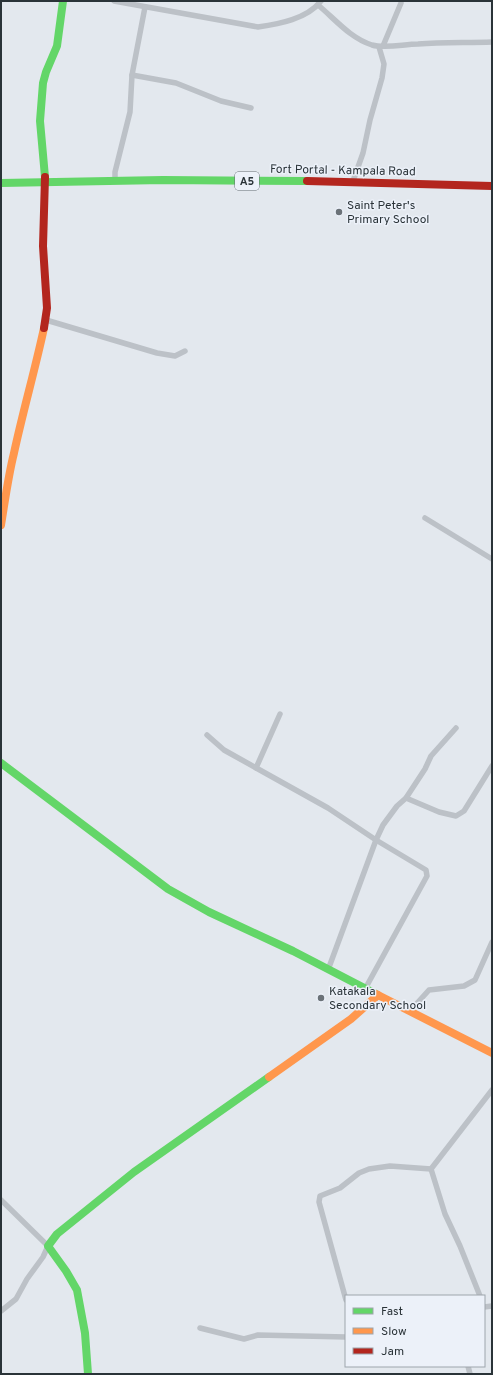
<svg xmlns="http://www.w3.org/2000/svg" width="493" height="1375" viewBox="0 0 493 1375" font-family="Overpass,sans-serif">
<rect width="100%" height="100%" fill="#e3e8ee"/>
<g fill="none" stroke-linecap="round" stroke-linejoin="round">
<g stroke="#bcc1c7" stroke-width="5.5">
<path d="M 114,1 L 258,27 C 279,24 307,19 321,1"/>
<path d="M 318,5 C 335,19 350,38 372,45 C 386,49 404,44 418,44 C 443,42 467,43 492,42"/>
<polyline points="383,46 401,3"/>
<polyline points="132,75 176,83 221,101 251,108"/>
<polyline points="115,181 115,172 130,112 132,75 145,7"/>
<polyline points="353,181 363,153 370,120 382,78 384,64 379,47"/>
<polyline points="46,320 157,353 175,356 185,351"/>
<polyline points="425,518 492,559"/>
<polyline points="207,735 224,750 328,808 376,840 426,870 427,876 365,989"/>
<polyline points="256,768 280,714"/>
<polyline points="406,798 439,812 456,816 464,811 492,766"/>
<polyline points="328,970 376,840 383,825 397,806 406,798 425,769 431,756 456,728"/>
<polyline points="410,1011 429,990 464,986 475,980 492,942"/>
<polyline points="1,1200 48,1246 43,1257 27,1279 16,1299 1,1311"/>
<polyline points="480,1296 460,1246 445,1214 431,1169 492,1090"/>
<polyline points="346,1300 319,1202 320,1196 340,1188 359,1173 369,1169 390,1166 431,1169"/>
<polyline points="484,1307 492,1306"/>
<polyline points="200,1328 244,1339 258,1335 346,1337"/>
<polyline points="468,1366 470,1374"/>
</g>
<g stroke="#63d668" stroke-width="8">
<polyline points="45,177 40,121 43,83 46,72 57,46 63,1"/>
<polyline points="1,183 163,180 307,181"/>
<polyline points="1,763 168,889 209,912 293,951 376,994"/>
<polyline points="88,1374 85,1333 77,1290 66,1271 48,1246 57,1234 134,1172 269,1077"/>
</g>
<g stroke="#ff974d" stroke-width="8">
<path d="M 1,525 C 5,501 8,477 14,453 C 23,411 35,370 44,328"/>
<polyline points="376,994 492,1053"/>
<polyline points="269,1077 351,1019 378,995"/>
</g>
<g stroke="#b3261e" stroke-width="8">
<polyline points="307,181 492,186"/>
<polyline points="44,328 47,308 43,246 45,177"/>
</g>
</g>
<g fill="#6b7278" stroke="#ecf1f9" stroke-width="1.5">
<circle cx="339" cy="212" r="4"/>
<circle cx="321" cy="998" r="4"/>
</g>
<g text-anchor="middle" stroke-width="3" stroke-linejoin="round" paint-order="stroke">
<rect fill="#ecf1f9" stroke="#646c72" stroke-width="1" x="235" y="172" width="24" height="18" rx="3"/>
<g font-size="11" font-weight="bold" fill="#2a3338">
<text x="247" y="185">A5</text>
</g>
<g font-size="12" fill="#2a3338" stroke="#ecf1f9">
<text transform="translate(343 170) rotate(1)" y="4">Fort Portal - Kampala Road</text>
</g>
<g font-size="12" fill="#2a3338" stroke="#ecf1f9" text-anchor="start">
<text x="347" y="209">Saint Peter's<tspan x="347" dy="14">Primary School</tspan></text>
<text x="329" y="995">Katakala<tspan x="329" dy="14">Secondary School</tspan></text>
</g>
</g>
<rect width="493" height="1375" fill="none" stroke="#2a3338" stroke-width="4"/>
<rect x="345" y="1295" width="140" height="72" fill="#ecf1f9" stroke="#9ea5ac"/>
<rect x="353" y="1308" width="20" height="6" fill="#63d668" stroke="#9ea5ac"/>
<text x="381" y="1315" font-size="12" fill="#2a3338">Fast</text>
<rect x="353" y="1328" width="20" height="6" fill="#ff974d" stroke="#9ea5ac"/>
<text x="381" y="1335" font-size="12" fill="#2a3338">Slow</text>
<rect x="353" y="1348" width="20" height="6" fill="#b3261e" stroke="#9ea5ac"/>
<text x="381" y="1355" font-size="12" fill="#2a3338">Jam</text>
</svg>
